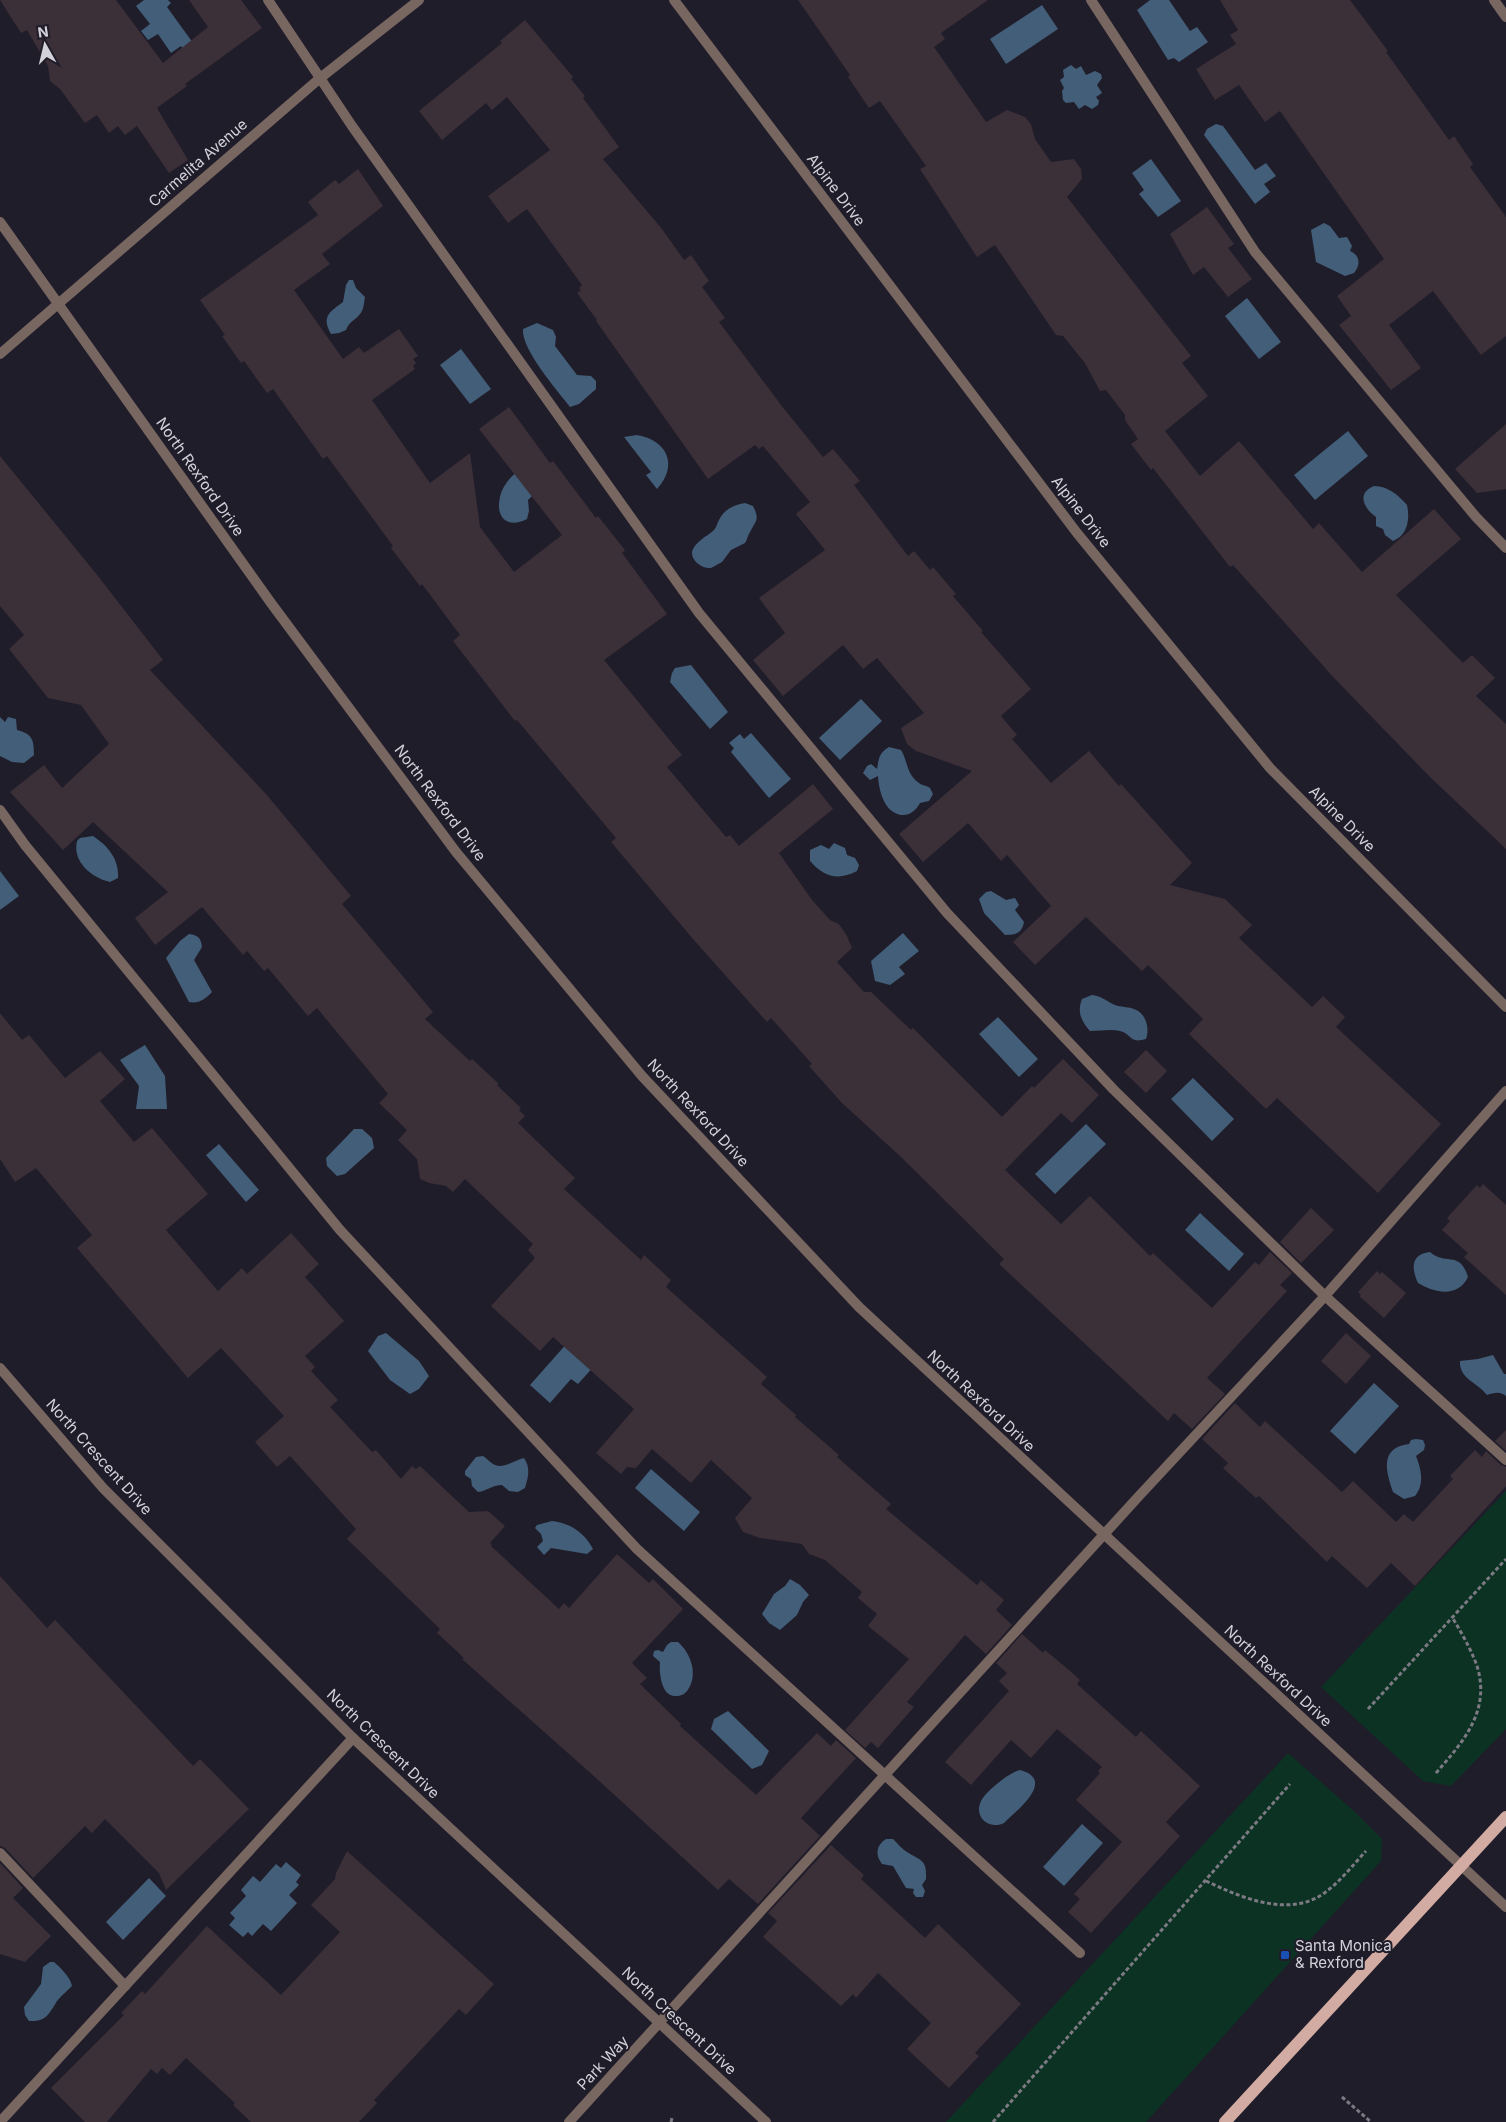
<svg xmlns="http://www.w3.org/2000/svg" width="1506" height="2122" viewBox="0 0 1506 2122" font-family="Inter,sans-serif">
<rect width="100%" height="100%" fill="#201d2a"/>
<g fill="#0b3222">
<polygon points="1506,1491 1506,1729 1451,1786 1423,1781 1321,1687"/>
<polygon points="1288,1753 1356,1813 1382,1839 1381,1861 1146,2122 946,2122"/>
</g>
<g fill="#425e79">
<polygon points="144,0 168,0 171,3 167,7 193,43 184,50 181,46 171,53 158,34 148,40 141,31 150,24 136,6"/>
<polygon points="1150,0 1169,0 1190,31 1197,27 1208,42 1179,62 1174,58 1168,60 1137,10"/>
<polygon points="1042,5 1058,29 1006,64 990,39"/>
<polygon points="1071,65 1076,69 1081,66 1086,75 1095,71 1101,74 1102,78 1097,85 1102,93 1096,97 1099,101 1098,105 1092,109 1085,105 1079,109 1074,102 1066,103 1063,100 1062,91 1064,88 1060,80 1064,77 1063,70"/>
<polygon points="1216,124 1223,126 1255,170 1266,163 1276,176 1264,184 1270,192 1255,204 1204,135 1207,129"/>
<polygon points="1151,159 1181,201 1158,217 1139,194 1144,190 1132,173"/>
<path d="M 1324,223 L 1330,226 L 1339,238 L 1347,237 L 1352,246 L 1350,251 C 1360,255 1361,265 1354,273 L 1345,276 L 1316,262 L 1311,230 Z"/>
<path d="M 349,280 L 353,280 L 356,288 L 365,297 C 364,302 364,310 360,314 C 355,321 350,320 346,330 L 339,333 L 331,334 C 321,316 330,312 343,302 L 346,285 Z"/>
<polygon points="1247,298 1281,342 1259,359 1225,316"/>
<path d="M 537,323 L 553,330 L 556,337 L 555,346 L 577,375 L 591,376 L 596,381 L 596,389 L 579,404 L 570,407 C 557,390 521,349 523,329 Z"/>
<polygon points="461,349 491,389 470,404 440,365"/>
<polygon points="1348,431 1368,456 1315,500 1294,475"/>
<path d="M 637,435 C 667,440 679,465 657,489 L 646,475 L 651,472 L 624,437 Z"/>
<path d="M 518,471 L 532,496 L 528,500 L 529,511 L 527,519 C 508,529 495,518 500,497 C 502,487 510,477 518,471 Z"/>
<path d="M 1374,486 C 1388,486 1398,495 1407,505 C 1410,519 1408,535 1393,541 L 1385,535 L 1383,529 L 1376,526 L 1376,517 C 1364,509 1356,493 1374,486 Z"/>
<path d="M 745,503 L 753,506 C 760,520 756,520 750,532 C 748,535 747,540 745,543 L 731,550 L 722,562 L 711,568 C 705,568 702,567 697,563 C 682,549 705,538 714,530 C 717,527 717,523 719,520 C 724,509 734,505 745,503 Z"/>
<polygon points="691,665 728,712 710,729 670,682 672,673 675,668"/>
<polygon points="861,699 882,721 840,760 819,738"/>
<path d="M 0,717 L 5,722 L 8,717 L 16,719 L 17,730 C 32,734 34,739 34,755 L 24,763 L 12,762 L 0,756 Z"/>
<polygon points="751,733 791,779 769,798 731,752 734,748 729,743 740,734 744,739"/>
<path d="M 889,747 L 901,750 C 908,761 906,774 919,783 C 923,786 926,785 930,788 L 933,794 L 929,801 L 920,803 C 916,810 910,816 901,815 C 884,812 879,791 878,776 L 870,780 L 863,773 L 867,766 L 871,764 L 877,769 C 879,758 879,753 889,747 Z"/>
<path d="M 93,836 C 108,846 119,859 118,878 L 110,882 C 92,878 72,862 77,841 L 80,838 Z"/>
<path d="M 834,843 L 845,848 L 847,855 L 855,858 L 859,865 L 857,871 C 838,881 824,877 810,861 L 810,850 L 821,845 L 829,849 Z"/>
<polygon points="0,871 19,896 0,910"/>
<path d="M 991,891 L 1006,900 L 1015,898 L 1019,905 L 1015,910 L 1024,922 C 1022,933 1016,935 1005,935 L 984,913 L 979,899 L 986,892 Z"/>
<polygon points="903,933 919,951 899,967 905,974 890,985 875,981 871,961"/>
<path d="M 189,934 C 198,935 201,938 202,947 L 194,960 L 212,992 C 205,999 199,1004 189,1002 L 166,958 L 180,941 Z"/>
<path d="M 1092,995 C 1103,996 1108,1003 1118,1006 C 1123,1007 1129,1007 1134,1009 C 1146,1013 1150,1028 1146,1039 C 1129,1044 1132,1034 1120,1031 C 1111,1029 1100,1031 1090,1031 C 1081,1021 1077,1012 1082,999 Z"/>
<polygon points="998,1017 1038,1059 1019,1077 979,1034"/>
<polygon points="145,1045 165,1076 167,1109 136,1109 139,1086 120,1060"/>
<polygon points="1193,1078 1234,1119 1212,1141 1171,1099"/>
<polygon points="1086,1124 1106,1144 1055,1194 1035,1174"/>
<polygon points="354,1129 362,1129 372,1138 374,1148 345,1174 337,1176 327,1166 326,1158"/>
<polygon points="219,1144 259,1190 246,1202 206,1155"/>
<polygon points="1200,1213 1244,1254 1229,1271 1185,1230"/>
<path d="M 1430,1252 C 1446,1266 1460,1250 1468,1277 C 1458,1298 1435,1293 1418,1283 C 1411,1268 1411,1254 1430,1252 Z"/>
<polygon points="386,1333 419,1361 429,1376 419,1389 410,1394 390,1380 368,1351 378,1336"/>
<polygon points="569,1341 596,1364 578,1384 571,1379 550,1403 530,1385"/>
<path d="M 1493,1355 L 1504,1374 L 1506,1374 L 1506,1396 C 1500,1391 1494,1393 1487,1395 C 1477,1382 1459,1379 1460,1361 L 1478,1359 Z"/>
<polygon points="1374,1383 1399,1406 1355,1454 1330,1431"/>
<path d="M 1416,1439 L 1423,1440 L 1425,1445 L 1424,1450 L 1416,1456 C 1421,1469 1425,1484 1415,1496 L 1404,1499 L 1393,1492 C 1386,1471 1379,1448 1409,1444 L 1411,1440 Z"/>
<path d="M 483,1456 C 487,1459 489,1461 493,1464 C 502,1470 515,1460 524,1458 C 531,1468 528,1478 525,1488 L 518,1492 L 509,1491 L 502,1485 C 492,1485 487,1491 478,1492 L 472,1486 L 471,1479 L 465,1475 L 465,1471 L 476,1457 Z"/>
<polygon points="651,1469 700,1512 684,1531 635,1488"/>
<path d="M 552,1521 C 570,1523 585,1533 593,1549 L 587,1554 L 551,1548 L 544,1555 L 537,1547 L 543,1541 L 541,1534 L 535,1528 L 537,1525 Z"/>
<polygon points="790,1579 800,1585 809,1595 803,1602 797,1615 780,1630 769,1623 762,1614 774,1594 785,1586"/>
<path d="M 671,1642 L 678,1642 C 691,1653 699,1676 687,1691 C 685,1694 680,1696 677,1696 C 661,1698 659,1672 660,1662 L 653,1656 L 654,1651 L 658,1650 L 663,1652 L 667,1645 Z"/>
<polygon points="728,1711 769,1751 762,1765 752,1769 711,1729 714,1719"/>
<path d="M 1020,1770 C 1057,1780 1016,1811 1004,1823 C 990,1830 973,1818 981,1801 C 986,1791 1010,1772 1020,1770 Z"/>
<polygon points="1082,1824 1103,1843 1064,1886 1043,1867"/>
<path d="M 886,1839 L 893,1839 C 897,1843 902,1849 907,1852 C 921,1861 927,1859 926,1879 L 922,1885 L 925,1891 L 923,1897 L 916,1897 L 913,1893 L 914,1889 L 906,1888 L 893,1866 L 882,1864 C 875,1855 876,1845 886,1839 Z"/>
<polygon points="286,1862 301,1875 296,1882 299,1885 289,1895 297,1903 271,1931 263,1924 252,1936 248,1932 243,1937 229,1925 235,1918 230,1913 246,1896 241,1890 253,1876 260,1882 276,1864 281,1868"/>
<polygon points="149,1878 166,1896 123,1940 106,1922"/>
<path d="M 50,1962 L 54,1962 C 60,1967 71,1978 72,1986 C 67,1991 61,1996 57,2001 C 49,2014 46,2022 29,2021 L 25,2015 L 24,2007 L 41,1984 L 43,1967 Z"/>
</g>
<g fill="#3b2f38">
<polygon points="0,0 116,0 163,63 208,27 189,0 241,0 262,28 185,84 187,86 157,108 188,160 169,173 137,126 125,135 118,126 109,133 97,115 85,123 60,89 50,81 48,66 27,30 21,33"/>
<polygon points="798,0 988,0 941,33 945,39 934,47 986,122 1007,110 1025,117 1031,124 1035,139 1051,162 1074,159 1081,169 1082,179 1067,197 1191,356 1182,363 1208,396 1165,431 1200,476 1239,441 1313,529 1319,523 1362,572 1434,509 1461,539 1396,595 1463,663 1472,655 1495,678 1476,696 1506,724 1506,849 1428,775 1335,679 1233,565 1230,567 1153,468 1151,470 1131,444 1138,439 1125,420 1125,415 1106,390 1100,391 1085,363 1063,336 1056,335 995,245 977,257 920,169 926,166 880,101 869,108 848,77 850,75"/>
<polygon points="1220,0 1350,0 1388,51 1386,52 1449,140 1454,136 1473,164 1470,167 1506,217 1506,336 1481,355 1433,291 1389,325 1421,368 1391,390 1339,325 1351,316 1337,296 1384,259 1280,111 1265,122 1239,85 1215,100 1196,69 1236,44 1230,35 1238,30"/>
<polygon points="525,20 573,77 571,79 585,96 583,98 619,147 603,159 662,229 684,260 691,255 709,281 702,287 725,318 719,322 781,405 823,457 833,449 860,481 854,485 908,556 914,551 930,570 933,567 956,594 953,596 983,631 981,632 1031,689 1001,716 1017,735 1012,739 1051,783 1089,751 1119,786 1121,784 1192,863 1170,885 1225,899 1252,925 1239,938 1312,1007 1323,996 1345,1017 1336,1027 1441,1124 1378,1193 1277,1098 1266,1109 1189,1034 1203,1019 1148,965 1142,971 1086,917 1035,965 1013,942 1051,906 1007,855 1001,861 968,823 923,862 899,834 972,771 916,751 907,744 901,728 924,713 877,658 863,669 843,645 783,696 753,660 785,633 759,598 825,550 796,514 810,502 763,446 759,449 755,445 708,479 596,321 597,320 577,293 581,290 579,288 582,285 527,209 508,223 488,196 550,150 507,97 492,110 486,103 442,140 419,111 502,43 500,41"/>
<polygon points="358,169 383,206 322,254 330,264 294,290 343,359 359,347 364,353 399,329 418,356 413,359 416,363 413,366 415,369 372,400 430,483 470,453 480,527 514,572 562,535 479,429 509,407 550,463 553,461 596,518 598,516 625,550 622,553 667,614 604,660 682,755 667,767 726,837 730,835 739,846 813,784 833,809 779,853 812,900 830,920 839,924 847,936 852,948 837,962 864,992 871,992 911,1030 913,1028 1002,1117 1032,1086 1034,1088 1063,1059 1099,1095 1072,1123 1061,1113 1005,1170 1061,1224 1090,1196 1150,1256 1153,1253 1212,1308 1255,1262 1259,1265 1270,1252 1292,1273 1280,1285 1287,1291 1207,1378 1225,1394 1192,1429 1174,1413 1168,1421 999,1264 1004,1259 901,1157 841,1102 809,1066 812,1064 771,1018 767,1022 693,939 611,842 616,838 517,720 515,721 453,641 460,635 422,584 420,586 391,548 393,546 327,456 323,459 273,389 267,393 244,361 241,363 222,336 225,335 200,300 318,215 308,202 335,180 339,184"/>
<polygon points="1207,207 1234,244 1228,248 1252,279 1228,297 1204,267 1193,275 1170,234"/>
<polygon points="1506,424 1506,489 1477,493 1455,469"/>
<polygon points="0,456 98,576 163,660 150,670 266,794 351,896 342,904 433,1012 425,1019 470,1061 472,1059 499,1084 497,1085 521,1108 519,1110 525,1116 518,1123 575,1178 564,1189 641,1260 644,1255 671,1280 666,1287 767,1377 761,1384 796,1415 795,1417 839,1455 837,1457 891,1504 886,1509 977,1585 981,1580 1004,1600 996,1610 1012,1625 986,1654 965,1635 907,1702 914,1707 878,1748 871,1742 865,1748 845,1730 909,1659 868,1626 877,1614 858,1598 862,1592 825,1560 809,1554 802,1544 760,1538 743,1532 735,1518 752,1498 711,1460 691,1483 652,1449 636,1468 627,1467 621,1474 596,1453 634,1409 553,1337 540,1351 491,1306 535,1258 528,1250 533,1244 465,1179 453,1192 446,1186 429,1183 420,1179 417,1159 398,1140 407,1130 379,1103 388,1094 317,1008 308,1016 268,968 264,971 247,951 243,955 202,907 155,945 135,918 168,892 93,822 63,850 10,792 44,765 62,788 109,744 81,705 48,698 9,649 24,635 0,606"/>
<polygon points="0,1013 22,1040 29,1035 65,1078 100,1051 125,1079 100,1101 134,1142 152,1128 208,1194 166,1230 218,1291 242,1268 247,1274 291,1233 319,1264 305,1277 344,1321 305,1356 315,1367 311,1371 338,1400 330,1407 372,1452 376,1450 401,1479 412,1466 416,1469 420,1466 469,1512 488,1511 505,1526 490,1543 492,1545 491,1546 559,1609 564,1603 569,1608 617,1554 649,1583 653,1579 683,1609 632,1663 647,1678 640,1684 681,1724 680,1726 756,1795 817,1733 831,1746 836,1740 856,1758 801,1818 820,1836 758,1904 729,1879 718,1890 596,1778 462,1659 464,1658 437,1633 440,1629 347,1539 356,1529 290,1456 277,1467 255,1442 284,1416 221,1348 188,1378 77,1248 92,1235 36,1168 15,1182 0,1159"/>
<polygon points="1146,1050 1167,1071 1146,1093 1124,1072"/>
<polygon points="1483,1184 1506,1205 1506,1295 1464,1257 1468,1253 1442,1230 1450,1221 1447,1218 1477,1185 1480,1188"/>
<polygon points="1311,1208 1334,1230 1301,1263 1280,1242"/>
<polygon points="1377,1271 1380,1274 1382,1272 1406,1293 1384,1318 1359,1296 1361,1295 1358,1292"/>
<polygon points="1346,1333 1371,1356 1346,1384 1321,1361"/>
<polygon points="1235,1403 1260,1427 1265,1421 1342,1492 1353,1481 1396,1522 1404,1514 1413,1522 1453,1479 1450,1476 1475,1450 1482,1457 1486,1451 1501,1465 1506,1467 1506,1486 1415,1586 1391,1563 1367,1588 1332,1556 1327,1562 1259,1496 1256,1498 1223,1468 1228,1463 1202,1439"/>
<polygon points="1506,1430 1506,1451 1495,1441"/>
<polygon points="0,1576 47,1628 55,1620 193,1766 200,1759 249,1809 166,1890 159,1873 105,1819 92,1833 85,1826 33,1878 5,1848 0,1846"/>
<polygon points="1022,1634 1043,1653 1045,1650 1069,1670 1080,1680 1077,1684 1136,1737 1141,1731 1200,1786 1166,1822 1180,1836 1091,1933 1068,1912 1080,1899 1074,1894 1122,1842 1076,1800 1100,1773 1098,1771 1102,1767 1057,1729 1031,1758 1011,1740 971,1785 945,1762 1009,1691 999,1681 1007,1673 996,1663"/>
<polygon points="831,1845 864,1875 861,1879 925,1938 938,1924 1021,2004 975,2053 979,2056 949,2088 907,2049 931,2023 878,1973 856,1998 853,1994 841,2006 763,1937 777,1921 768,1913"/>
<polygon points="347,1851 494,1984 466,2015 459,2009 374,2100 377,2103 359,2122 251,2122 233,2105 235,2103 186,2058 170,2075 162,2068 157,2074 151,2069 107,2122 85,2122 51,2088 124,2015 121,2013 142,1991 145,1994 207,1926 281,1995 340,1932 311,1905 335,1879 336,1873"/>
<polygon points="0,1863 23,1888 13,1898 51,1936 25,1962 0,1954"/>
</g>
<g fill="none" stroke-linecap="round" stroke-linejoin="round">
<g stroke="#7d7a84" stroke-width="3" stroke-dasharray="4 2.5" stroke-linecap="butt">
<polyline points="1368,1709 1506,1559"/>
<path d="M 1436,1773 C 1463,1742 1491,1711 1477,1666 C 1471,1649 1461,1632 1452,1617"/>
<path d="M 1206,1881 C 1240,1897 1287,1918 1323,1894 C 1339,1883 1353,1865 1366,1851"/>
<polyline points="1342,2097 1371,2122"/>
<polyline points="671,2122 672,2118"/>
<polyline points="993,2122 1290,1784"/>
</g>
<g stroke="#786661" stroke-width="10">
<polyline points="268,0 352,126 699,613 947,913 1114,1090 1325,1296 1506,1460"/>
<polyline points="1091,0 1255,252 1476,517 1506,548"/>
<polyline points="0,810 25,845 340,1230 637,1549 1080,1953"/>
<polyline points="0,1853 125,1986"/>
<polyline points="659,2023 1139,1496 1325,1296 1506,1091"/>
<polyline points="0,2122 353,1738"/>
</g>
<g stroke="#786661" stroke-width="10">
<polyline points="674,0 1077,533 1270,768 1506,1007"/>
<polyline points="1494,0 1506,17"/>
<polyline points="0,222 271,603 456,852 642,1076 859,1307 1506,1907"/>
<polyline points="0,354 319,79 419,0"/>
<polyline points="0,1368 103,1488 353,1738 766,2122"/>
<polyline points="569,2122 659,2023"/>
</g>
<polyline stroke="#d2aca2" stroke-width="12" points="1225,2122 1506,1817"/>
</g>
<rect fill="#1a4fb4" stroke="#201d2a" stroke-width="2" x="1280" y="1950" width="10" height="10" rx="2.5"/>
<g text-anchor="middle" stroke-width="4" stroke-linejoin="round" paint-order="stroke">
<g font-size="15" fill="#d3d1d9" stroke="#201d2a">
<text transform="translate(198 163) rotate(-41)" y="5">Carmelita Avenue</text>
<text transform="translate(836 190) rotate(53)" y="5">Alpine Drive</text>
<text transform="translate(200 477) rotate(55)" y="5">North Rexford Drive</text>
<text transform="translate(1081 512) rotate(52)" y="5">Alpine Drive</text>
<text transform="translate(440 803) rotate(53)" y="5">North Rexford Drive</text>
<text transform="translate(1342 819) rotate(45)" y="5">Alpine Drive</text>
<text transform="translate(698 1113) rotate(47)" y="5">North Rexford Drive</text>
<text transform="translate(981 1401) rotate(43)" y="5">North Rexford Drive</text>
<text transform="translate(99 1457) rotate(48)" y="5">North Crescent Drive</text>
<text transform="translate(1278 1676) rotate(43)" y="5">North Rexford Drive</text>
<text transform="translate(383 1744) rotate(44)" y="5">North Crescent Drive</text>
<text transform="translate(679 2021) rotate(43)" y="5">North Crescent Drive</text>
<text transform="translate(603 2063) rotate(-47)" y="5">Park Way</text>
</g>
<g font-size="15" fill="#d3d1d9" stroke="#201d2a" text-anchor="start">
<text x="1295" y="1951">Santa Monica<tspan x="1295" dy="17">&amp; Rexford</tspan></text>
</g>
</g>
<g transform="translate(45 45) rotate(352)" stroke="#201d2a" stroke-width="4" paint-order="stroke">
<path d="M0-4L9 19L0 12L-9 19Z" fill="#d3d1d9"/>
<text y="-8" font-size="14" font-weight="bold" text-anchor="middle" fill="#d3d1d9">N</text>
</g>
</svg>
